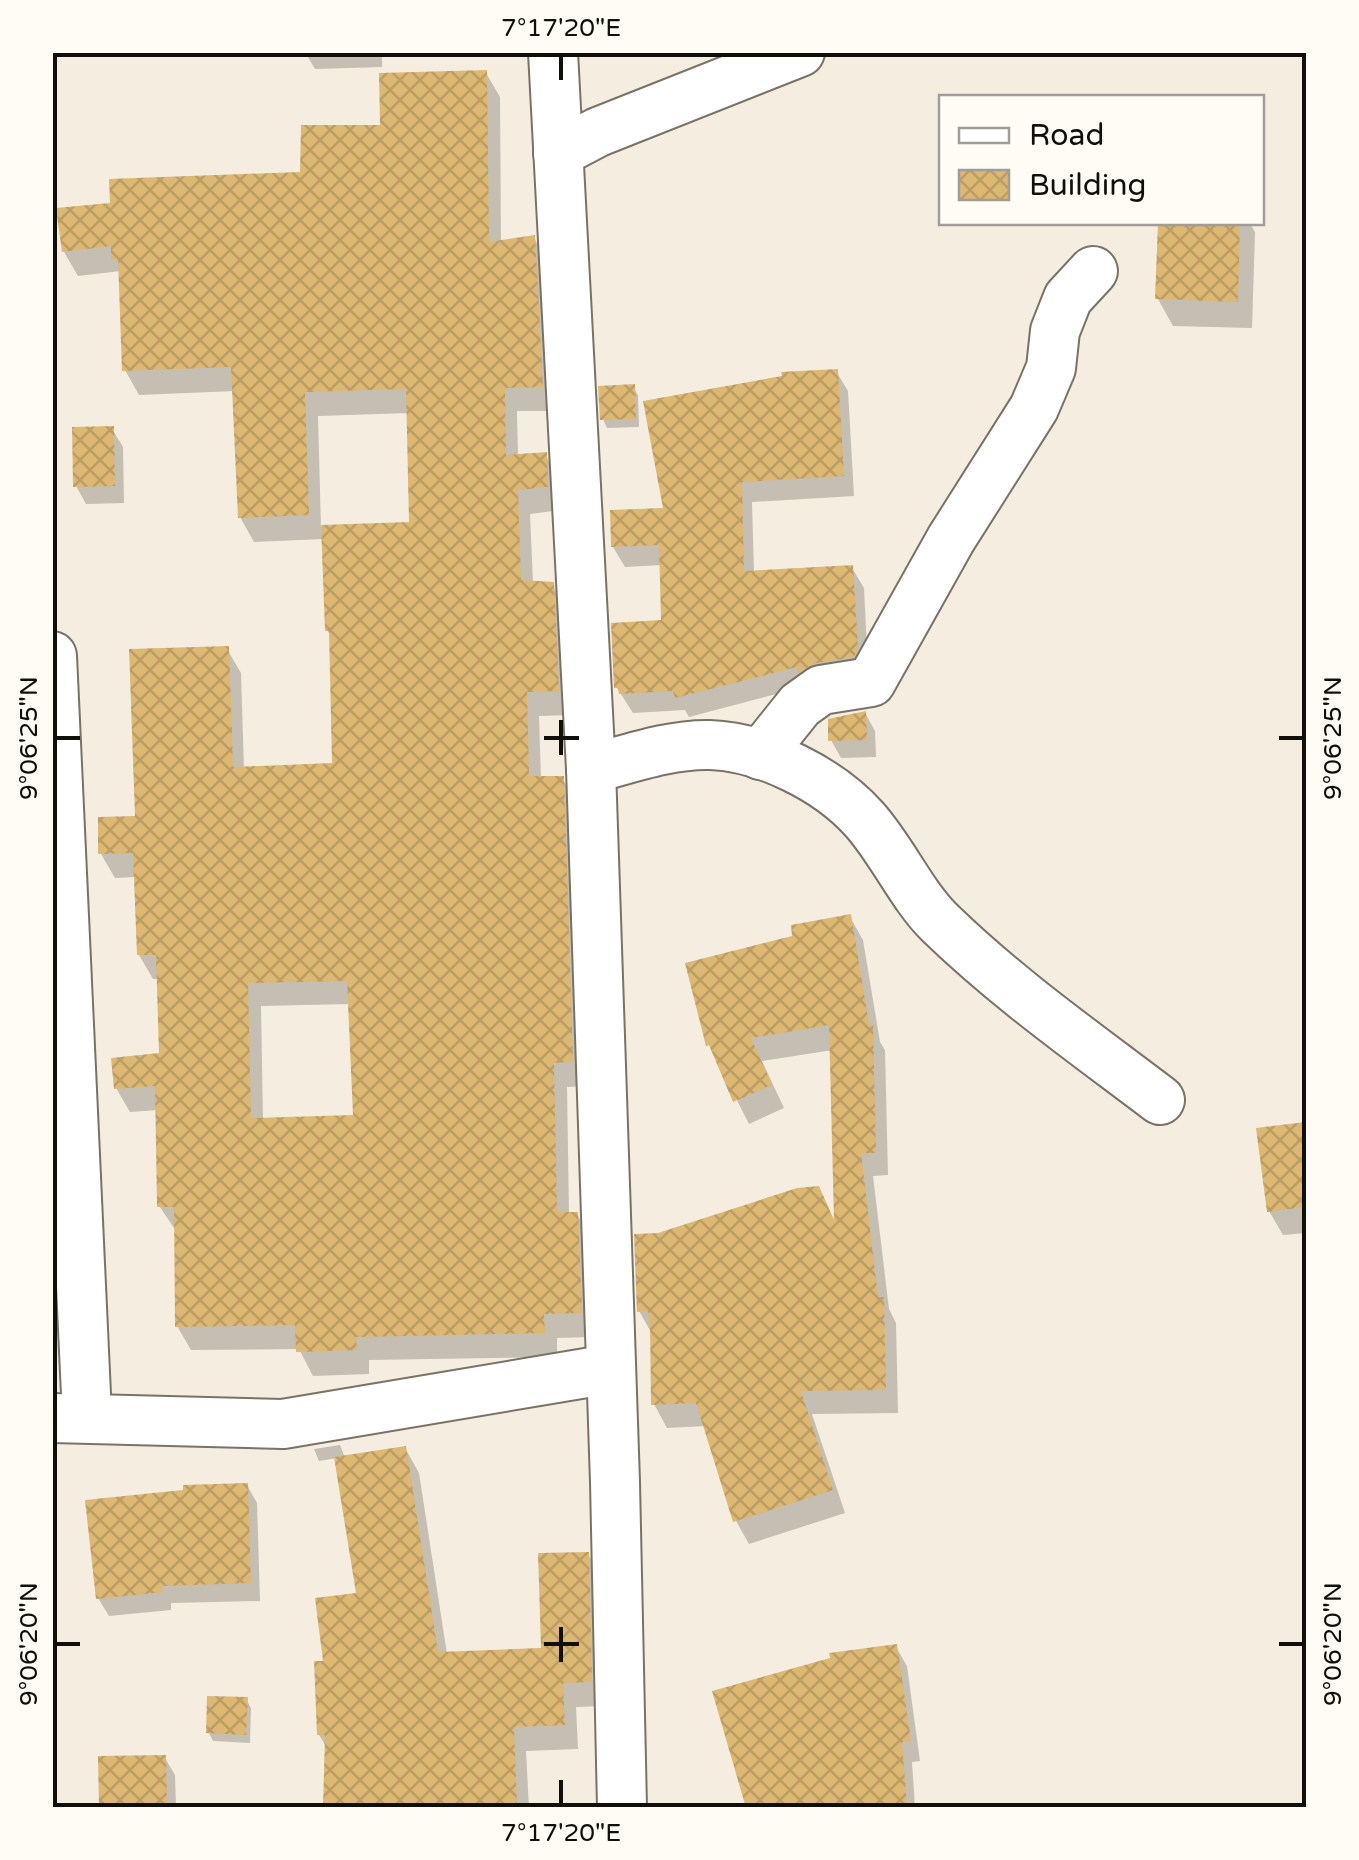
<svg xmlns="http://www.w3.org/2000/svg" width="1359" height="1860" viewBox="0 0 1359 1860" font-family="'Varela Round',sans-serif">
<defs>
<pattern id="building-cross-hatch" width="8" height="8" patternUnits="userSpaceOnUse" patternTransform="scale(2.5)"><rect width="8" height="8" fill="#dcb873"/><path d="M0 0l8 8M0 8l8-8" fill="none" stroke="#bc9d62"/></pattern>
</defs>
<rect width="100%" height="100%" fill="#f5eee0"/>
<g fill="#0003" fill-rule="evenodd">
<polygon points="305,52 382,52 382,67 315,69"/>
<path d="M 486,73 L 500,97 L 501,243 L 534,238 L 548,262 L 556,411 L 517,411 L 518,456 L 545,454 L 559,479 L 561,510 L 530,514 L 533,583 L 552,584 L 566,609 L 572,715 L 539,716 L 541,779 L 562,778 L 576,802 L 586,1086 L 567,1087 L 569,1214 L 577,1214 L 591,1239 L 594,1337 L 557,1338 L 557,1357 L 369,1360 L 369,1374 L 313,1376 L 299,1349 L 191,1350 L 177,1326 L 176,1231 L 160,1207 L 158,1110 L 130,1112 L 116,1088 L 161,1056 L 159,979 L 153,979 L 139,955 L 136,877 L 115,878 L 101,854 L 138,818 L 227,649 L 241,673 L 244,769 L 334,765 L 332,638 L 327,630 L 324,539 L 254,542 L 240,517 L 235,391 L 139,395 L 125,370 L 121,271 L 78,276 L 64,252 L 113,205 L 303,174 L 383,127 ZM 409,413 L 411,525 L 321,528 L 318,416 ZM 351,1004 L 356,1117 L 263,1121 L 261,1006 Z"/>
<polygon points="1160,222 1249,222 1255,232 1252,328 1173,326 1158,299"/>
<polygon points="836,371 848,391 854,496 752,502 754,573 852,568 864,588 868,670 689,717 685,710 633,713 617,688 664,622 662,565 625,567 613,547 666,510"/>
<polygon points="633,387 638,395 639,427 607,428 603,419"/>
<polygon points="112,429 123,447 124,503 86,504 76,486"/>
<polygon points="865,713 875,731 876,757 841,758 831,740"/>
<polygon points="850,917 863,940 880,1042 885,1050 888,1175 873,1176 889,1309 896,1323 898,1413 812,1414 845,1513 749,1544 736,1521 706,1426 667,1428 654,1404 651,1332 639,1311 658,1236 817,1189 837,1225 833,1050 762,1061 784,1108 749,1124 709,1045 688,965 795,938"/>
<polygon points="1306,1125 1306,1233 1283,1235 1269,1211 1259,1131"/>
<polygon points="340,1445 345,1458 405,1448 419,1473 447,1654 544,1650 588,1554 602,1579 605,1706 576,1707 578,1749 526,1751 529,1808 326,1808 327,1748 319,1735 326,1663 359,1595 337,1458 319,1461 314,1449"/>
<polygon points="247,1485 257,1503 260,1601 171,1603 171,1610 109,1616 98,1598"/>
<polygon points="896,1647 907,1666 920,1761 912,1762 915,1808 736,1808 747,1805 833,1660"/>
<polygon points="246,1699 251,1708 250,1743 213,1741 209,1733"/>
<polygon points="165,1758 175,1775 176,1808 102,1808"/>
</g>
<g fill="url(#building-cross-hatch)" fill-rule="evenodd">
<path d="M 487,70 L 489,242 L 535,235 L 543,387 L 505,388 L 506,455 L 547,452 L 548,487 L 518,490 L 521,580 L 554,582 L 559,691 L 527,692 L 529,776 L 564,776 L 573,1062 L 554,1063 L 557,1212 L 578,1212 L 582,1313 L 544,1314 L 545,1333 L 356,1337 L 357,1350 L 296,1352 L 295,1325 L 175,1327 L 174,1207 L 157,1207 L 155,1086 L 114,1089 L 111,1058 L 159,1053 L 156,955 L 137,955 L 133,853 L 98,854 L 98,817 L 135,816 L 129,649 L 229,646 L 233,767 L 332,763 L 329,631 L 325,631 L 321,525 L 409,522 L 406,389 L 305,392 L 309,515 L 238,518 L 231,367 L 122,371 L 118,259 L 111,260 L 111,246 L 62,252 L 56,208 L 110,203 L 109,179 L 300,172 L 301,125 L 380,125 L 379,73 ZM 347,981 L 353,1115 L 251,1118 L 248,983 Z"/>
<polygon points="1158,222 1240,222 1238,302 1155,299"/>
<polygon points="838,369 844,476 742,482 744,571 853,565 858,649 854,657 816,663 797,673 797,667 675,698 673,691 619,694 618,688 614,688 611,623 661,620 659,545 611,547 610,510 663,508 643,401 782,376 781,372"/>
<polygon points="635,384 636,419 600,420 598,386"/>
<polygon points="114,426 115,486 73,487 72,427"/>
<polygon points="866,711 867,740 828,741 828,719"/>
<polygon points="851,914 869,1025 873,1025 876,1153 861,1153 878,1297 884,1297 886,1390 801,1391 833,1490 733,1522 696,1403 651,1405 650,1324 648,1311 637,1312 634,1234 658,1233 797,1188 819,1186 834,1220 829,1025 751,1038 772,1085 733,1102 709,1045 706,1046 685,963 792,936 791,925"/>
<polygon points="1306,1122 1306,1207 1267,1212 1256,1128"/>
<polygon points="406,1446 438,1652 541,1648 538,1553 589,1552 592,1682 563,1683 565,1725 514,1727 517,1808 323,1808 325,1735 317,1735 314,1661 323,1661 315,1598 356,1593 334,1457"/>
<polygon points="248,1483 251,1583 162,1586 163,1592 96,1599 85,1500 183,1490 183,1485"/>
<polygon points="897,1644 911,1741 902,1742 907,1808 746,1808 712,1691 830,1658 829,1653"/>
<polygon points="207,1696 248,1697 246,1735 206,1733"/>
<polygon points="166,1755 167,1808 99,1808 98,1756"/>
</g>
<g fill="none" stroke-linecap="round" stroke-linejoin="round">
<g stroke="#797266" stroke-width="52">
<g id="minor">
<polyline points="553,52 591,769 615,1482 622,1808"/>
<polyline points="558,153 598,132 800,52"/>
<polyline points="52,656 87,1416"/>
<polyline points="760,755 800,705 821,690 871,682 951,539 1034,408 1051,368 1055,331 1068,298 1093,271"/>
<path d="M 591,769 C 629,759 670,744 710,745 C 764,747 828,779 864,819 C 892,850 912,896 940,923 C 1008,989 1085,1043 1160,1100"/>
<polyline points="52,1418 283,1424 610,1369"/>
</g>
</g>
<use href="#minor" stroke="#fff" stroke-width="48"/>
</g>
<path fill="none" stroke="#110f0a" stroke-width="4" d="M 561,55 L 561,80M 561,720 L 561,755M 55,738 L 80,738M 544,738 L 579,738M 1279,738 L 1304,738M 561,1627 L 561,1662M 55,1644 L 80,1644M 544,1644 L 579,1644M 1279,1644 L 1304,1644M 561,1780 L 561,1805"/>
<rect width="1359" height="1860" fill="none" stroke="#fffcf6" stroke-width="110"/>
<rect x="939" y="95" width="325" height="130" fill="#fffcf6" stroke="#a09d98" stroke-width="2.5"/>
<rect x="959" y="128" width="50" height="15" fill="#ffffff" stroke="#a09d98" stroke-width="2.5"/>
<text x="1029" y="145" font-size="30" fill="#110f0a">Road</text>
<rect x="959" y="170" width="50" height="30" fill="url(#building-cross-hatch)" stroke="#a09d98" stroke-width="2.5"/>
<text x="1029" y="195" font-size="30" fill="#110f0a">Building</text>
<rect x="55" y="55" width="1249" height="1750" fill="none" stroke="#110f0a" stroke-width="4"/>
<g font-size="25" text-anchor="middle" fill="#110f0a">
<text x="561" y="36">7°17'20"E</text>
<text transform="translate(28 738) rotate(-90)" y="9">9°06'25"N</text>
<text transform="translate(1332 738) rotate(-90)" y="9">9°06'25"N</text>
<text transform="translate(28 1644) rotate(-90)" y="9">9°06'20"N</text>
<text transform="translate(1332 1644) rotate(-90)" y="9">9°06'20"N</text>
<text x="561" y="1841">7°17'20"E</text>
</g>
</svg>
